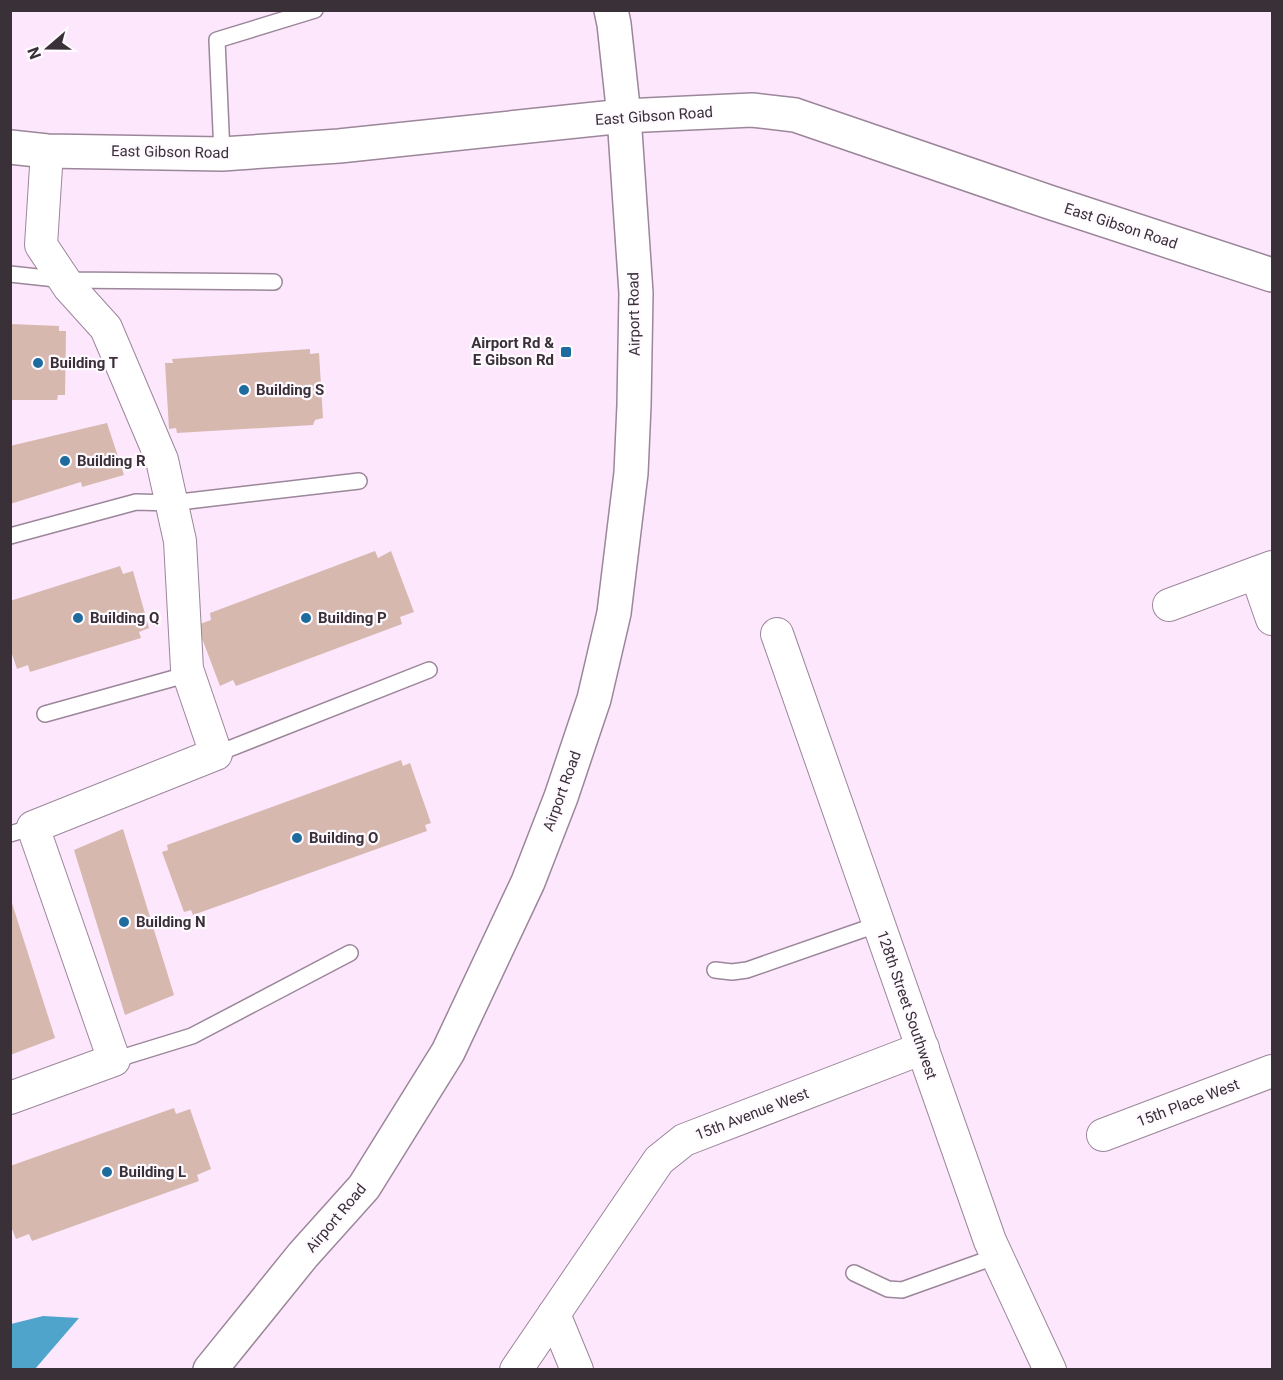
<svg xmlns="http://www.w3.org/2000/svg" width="1283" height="1380" viewBox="0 0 1283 1380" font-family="Roboto,sans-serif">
<rect width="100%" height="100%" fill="#fde7fc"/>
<polygon fill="#4fa4cc" points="43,1316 79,1318 35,1369 11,1369 11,1324"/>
<g fill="#d6b8af">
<polygon points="10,324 59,326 59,331 66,331 65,395 58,395 57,400 10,400"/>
<polygon points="310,349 310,354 319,353 323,418 315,420 313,425 177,433 176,428 169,429 165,363 173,363 172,359"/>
<polygon points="107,423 124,475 82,487 81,482 10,504 10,446"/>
<polygon points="375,551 378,558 391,551 414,612 400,617 402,624 236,686 233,680 220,686 197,625 211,620 210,613"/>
<polygon points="120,566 123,574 133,571 149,628 139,632 141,638 30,672 28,665 17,669 10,648 10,601"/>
<polygon points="401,760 403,766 410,763 431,823 425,825 427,831 193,915 191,910 184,912 162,852 168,850 167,845"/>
<polygon points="123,829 174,995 125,1015 74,850"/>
<polygon points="10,897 55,1038 10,1055"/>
<polygon points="174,1108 176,1114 190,1109 211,1169 197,1175 199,1181 32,1241 29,1234 16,1239 10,1224 10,1166"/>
</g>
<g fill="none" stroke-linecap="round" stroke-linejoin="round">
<g stroke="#9b869a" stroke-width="18">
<g id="lane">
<polyline points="222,154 217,40 315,10"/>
<polyline points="10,274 65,280 274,282"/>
<polyline points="10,536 136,502 171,503 359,481"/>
<polyline points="45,714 189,674"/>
<polyline points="216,754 429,670"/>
<polyline points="10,834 33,827"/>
<polyline points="715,970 732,972 747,970 879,924"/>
<polyline points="114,1060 192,1036 350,953"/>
<polyline points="854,1273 888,1289 902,1290 997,1256"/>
</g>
</g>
<g stroke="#9b869a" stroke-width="34">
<g id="street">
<polyline points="1256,573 1272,619"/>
<polyline points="1169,605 1272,567"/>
<polyline points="777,634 990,1241 1050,1370"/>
<polyline points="10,1098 114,1060 33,827 216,754 187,669 180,541 162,460 106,328 69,287 41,245 47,151"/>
<polyline points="1103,1135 1272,1071"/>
<polyline points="554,1314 577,1370"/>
<polyline points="516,1370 659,1160 684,1140 923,1048"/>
</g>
</g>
<g stroke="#9b869a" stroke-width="36">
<g id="secondary">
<polyline points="10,147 47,151 222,154 339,146 624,116 752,110 795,115 1049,202 1272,275"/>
<polyline points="210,1370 303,1255 364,1187 448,1052 528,882 561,797 594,699 614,613 631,473 634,405 636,293 624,116 614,24 611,10"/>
</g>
</g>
<use href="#lane" stroke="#fff" stroke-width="15"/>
<use href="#street" stroke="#fff" stroke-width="32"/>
<use href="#secondary" stroke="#fff" stroke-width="33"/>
</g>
<g fill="#1e6b9e" stroke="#fffaff" stroke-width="2">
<rect x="560" y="346" width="12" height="12" rx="3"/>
<circle cx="38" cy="363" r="6"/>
<circle cx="244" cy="390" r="6"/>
<circle cx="65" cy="461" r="6"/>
<circle cx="78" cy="618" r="6"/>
<circle cx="306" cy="618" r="6"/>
<circle cx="297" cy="838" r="6"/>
<circle cx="124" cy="922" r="6"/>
<circle cx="107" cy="1172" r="6"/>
</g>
<g text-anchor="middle" stroke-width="4.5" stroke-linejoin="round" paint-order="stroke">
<g font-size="15" fill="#393038" stroke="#fffaff">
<text transform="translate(654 116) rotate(-4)" y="5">East Gibson Road</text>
<text transform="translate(170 152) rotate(1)" y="5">East Gibson Road</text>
<text transform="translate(1121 226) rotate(18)" y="5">East Gibson Road</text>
<text transform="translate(634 314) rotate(-91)" y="5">Airport Road</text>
<text transform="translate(562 791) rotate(-70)" y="5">Airport Road</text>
<text transform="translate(907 1005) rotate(71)" y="5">128th Street Southwest</text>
<text transform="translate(1188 1103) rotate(-21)" y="5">15th Place West</text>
<text transform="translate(752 1114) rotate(-21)" y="5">15th Avenue West</text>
<text transform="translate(336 1218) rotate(-50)" y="5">Airport Road</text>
</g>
<g font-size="15" font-weight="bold" fill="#393038" stroke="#fffaff" text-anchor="start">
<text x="554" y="348" text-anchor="end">Airport Rd &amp;<tspan x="554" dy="17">E Gibson Rd</tspan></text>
<text x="50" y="368">Building T</text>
<text x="256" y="395">Building S</text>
<text x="77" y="466">Building R</text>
<text x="90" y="623">Building Q</text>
<text x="318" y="623">Building P</text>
<text x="309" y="843">Building O</text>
<text x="136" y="927">Building N</text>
<text x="119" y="1177">Building L</text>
</g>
</g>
<rect width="1283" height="1380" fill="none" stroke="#393038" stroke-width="24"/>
<g transform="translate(48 48) rotate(250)" stroke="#fffaff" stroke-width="4.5" paint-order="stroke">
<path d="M0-4.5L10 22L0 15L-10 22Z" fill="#393038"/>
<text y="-9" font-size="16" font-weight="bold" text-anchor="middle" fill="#393038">N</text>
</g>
</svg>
